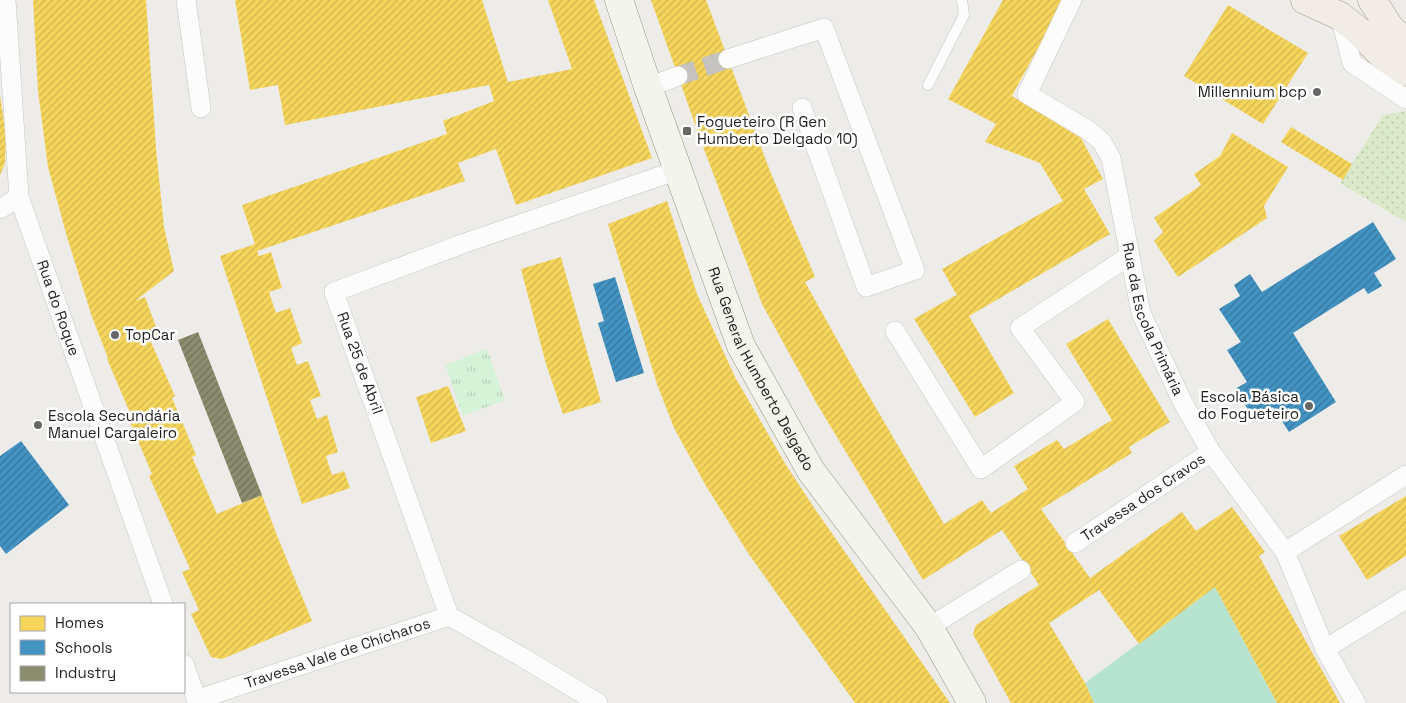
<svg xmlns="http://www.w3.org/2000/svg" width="1406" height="703" viewBox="0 0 1406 703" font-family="'Space Grotesk',sans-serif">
<defs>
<pattern id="grass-dots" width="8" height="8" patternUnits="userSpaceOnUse" patternTransform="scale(1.25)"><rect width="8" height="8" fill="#daeac8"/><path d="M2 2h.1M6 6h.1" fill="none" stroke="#bbc8ab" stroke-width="1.8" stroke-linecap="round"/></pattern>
<pattern id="park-tufts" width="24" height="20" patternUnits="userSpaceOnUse" patternTransform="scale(1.25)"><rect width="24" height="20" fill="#d7f3d7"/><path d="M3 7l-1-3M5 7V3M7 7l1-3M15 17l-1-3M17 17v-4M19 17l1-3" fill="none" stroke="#b8d0b8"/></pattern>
<pattern id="homes-hatch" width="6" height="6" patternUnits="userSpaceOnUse" patternTransform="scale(1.25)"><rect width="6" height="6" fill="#f6d55c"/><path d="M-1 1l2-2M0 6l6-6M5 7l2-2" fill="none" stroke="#d2b650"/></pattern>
<pattern id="schools-hatch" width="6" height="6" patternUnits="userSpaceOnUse" patternTransform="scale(1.25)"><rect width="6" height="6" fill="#4393c3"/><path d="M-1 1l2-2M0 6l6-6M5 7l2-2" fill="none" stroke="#37779e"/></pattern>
<pattern id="industry-hatch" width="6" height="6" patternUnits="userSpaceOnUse" patternTransform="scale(1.25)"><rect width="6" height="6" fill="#8c8c6e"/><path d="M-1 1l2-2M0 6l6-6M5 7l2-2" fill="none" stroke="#72725a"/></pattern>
</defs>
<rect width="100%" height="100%" fill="#eeece8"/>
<polygon fill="url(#grass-dots)" points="1406,111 1406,222 1340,183 1383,115"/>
<polygon fill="url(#park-tufts)" points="487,349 505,400 463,416 445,365"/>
<polygon fill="#b5e3cf" points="1215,587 1277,703 1094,703 1085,683"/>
<g fill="url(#homes-hatch)">
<polygon points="33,0 146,0 156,148 164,227 174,271 135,301 145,297 159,335 150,340 175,396 172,398 196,455 192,457 217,514 262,495 276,533 312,621 222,659 211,657 191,614 199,610 182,572 190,569 149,476 152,474 128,417 131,415 107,359 108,358 92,317 67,237 48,167 38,91"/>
<polygon points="235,0 482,0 508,82 572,69 548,0 594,0 652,158 516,205 496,149 458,163 465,181 257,251 259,256 271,252 282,288 269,292 276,313 290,308 302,343 291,348 297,365 308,361 321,396 310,400 317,419 327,415 338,452 326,456 332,475 344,471 350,488 302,504 220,256 255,244 242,205 447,134 443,121 494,101 489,85 285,125 278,85 250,90"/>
<polygon points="651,0 706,0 770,171 815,277 805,282 859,379 944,524 982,500 991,513 1028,489 1014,466 1057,440 1064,449 1112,420 1066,344 1108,319 1170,422 1129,447 1132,453 1041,509 1090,578 1182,512 1196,531 1232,507 1265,552 1259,556 1340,703 1277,703 1215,587 1139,644 1099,590 1049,623 1085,683 1094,703 1011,703 973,634 976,625 1039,585 1002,530 923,580 817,404 762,304 701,141"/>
<polygon points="1003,0 1064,0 1012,96 1081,138 1103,179 1084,189 1110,234 969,316 1014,393 975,417 914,319 956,295 959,299 942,269 1063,201 1040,163 985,142 996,124 948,99"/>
<polygon points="1228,5 1308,53 1263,124 1184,76"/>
<polygon points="0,95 6,136 5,163 0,175"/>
<polygon points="1291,127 1352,164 1343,180 1281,142"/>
<polygon points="1232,133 1288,167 1264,206 1267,218 1178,277 1154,241 1163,232 1154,218 1201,185 1194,174 1220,156"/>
<polygon points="667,201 697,294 735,377 786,465 815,509 950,703 855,703 748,553 706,486 674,428 657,384 608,224"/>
<polygon points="561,257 601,402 563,414 546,364 521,269"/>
<polygon points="448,386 466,431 431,443 416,397"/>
<polygon points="1406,496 1406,556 1367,580 1339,536"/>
</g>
<g fill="url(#schools-hatch)">
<polygon points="1373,222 1396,259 1374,273 1382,286 1368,294 1364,288 1293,333 1336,402 1289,432 1273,407 1254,419 1235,389 1247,382 1227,350 1241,342 1219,309 1240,296 1234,285 1250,274 1262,292"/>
<polygon points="615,277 644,373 616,382 598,323 604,321 593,284"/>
<polygon points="21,441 69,505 6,554 0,546 0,456"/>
</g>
<polygon fill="url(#industry-hatch)" points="198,332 262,495 242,503 178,340"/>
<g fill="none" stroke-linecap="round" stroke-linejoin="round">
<polyline stroke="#c5c3c0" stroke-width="19" stroke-dasharray="19 9" stroke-linecap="butt" points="678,76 728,59"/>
<g stroke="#c6c6c4" stroke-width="11">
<polyline id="lane" points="928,85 964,15 962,0"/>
</g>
<g stroke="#c6c6c4" stroke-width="20">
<g id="street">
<path id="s1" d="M 6,0 L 19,197 L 163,604"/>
<polyline points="186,0 201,108"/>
<path id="s2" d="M 1072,0 L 1027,94 L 1088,130 L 1102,142 L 1111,158 L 1141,313 L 1183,403 L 1211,452 L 1285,552 L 1325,649 L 1356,703"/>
<polyline points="1340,16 1352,63 1406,99"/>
<polyline points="728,59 824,28 915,270 866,287 802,108"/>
<polyline points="648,87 678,76"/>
<polyline points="0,209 19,197"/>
<polyline points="895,331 981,469 1075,402 1020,328 1129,256"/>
<path id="s3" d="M 1075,543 L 1211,452"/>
<polyline points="1285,552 1406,475"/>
<polyline points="929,627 1021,570"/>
<polyline points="1325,649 1406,599"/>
<polyline points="184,664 198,703"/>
<path id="s4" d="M 196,700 L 449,616"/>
<polyline points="598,703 522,657 449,616 334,292 465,243 678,170"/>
</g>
</g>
<g stroke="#959781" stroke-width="29">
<g id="secondary">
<path id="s5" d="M 619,0 L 648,87 L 741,346 L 811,471 L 929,627 L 972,703"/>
</g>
</g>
<g stroke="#a49a85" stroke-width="29">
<g id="primary">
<polyline points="1305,0 1340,16 1360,32 1382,55 1406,72"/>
<polyline points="1372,0 1390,28 1406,43"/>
</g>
</g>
<use href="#lane" stroke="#fcfcfc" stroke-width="10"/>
<use href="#street" stroke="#fcfcfc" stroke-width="19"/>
<use href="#secondary" stroke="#f3f4eb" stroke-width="28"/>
<use href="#primary" stroke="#f1ece5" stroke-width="28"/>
</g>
<g fill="#676765" stroke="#fff" stroke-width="2">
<circle cx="1317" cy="92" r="5"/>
<rect x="682" y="126" width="10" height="10" rx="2.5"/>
<circle cx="115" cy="335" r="5"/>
<circle cx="1309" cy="406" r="5"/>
<circle cx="38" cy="425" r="5"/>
</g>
<g text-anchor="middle" stroke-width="5" stroke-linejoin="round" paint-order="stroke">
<g font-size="15" fill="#1f1f1f" stroke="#fff" text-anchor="start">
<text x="1307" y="97" text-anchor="end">Millennium bcp</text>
<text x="697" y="127">Fogueteiro (R Gen<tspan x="697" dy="17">Humberto Delgado 10)</tspan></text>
<text x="125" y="340">TopCar</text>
<text x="1299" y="402" text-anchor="end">Escola Básica<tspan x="1299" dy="17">do Fogueteiro</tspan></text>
<text x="48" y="421">Escola Secundária<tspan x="48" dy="17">Manuel Cargaleiro</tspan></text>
</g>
<g font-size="15" fill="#1f1f1f" stroke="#fff">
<text dy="5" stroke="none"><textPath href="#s1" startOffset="315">Rua do Roque</textPath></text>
<text dy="5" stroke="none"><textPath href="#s2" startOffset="379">Rua da Escola Primária</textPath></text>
<text transform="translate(360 363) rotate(70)" y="5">Rua 25 de Abril</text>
<text dy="5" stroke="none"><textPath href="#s5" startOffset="396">Rua General Humberto Delgado</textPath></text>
<text dy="5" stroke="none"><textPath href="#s3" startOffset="82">Travessa dos Cravos</textPath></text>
<text dy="5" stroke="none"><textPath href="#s4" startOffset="149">Travessa Vale de Chícharos</textPath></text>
</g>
</g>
<rect x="10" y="603" width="175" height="90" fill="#ffffff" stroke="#a5a5a5"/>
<rect x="20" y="616" width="25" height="15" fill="#f6d55c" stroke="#a5a5a5"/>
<text x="55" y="628" font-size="15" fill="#1f1f1f">Homes</text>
<rect x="20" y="640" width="25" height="15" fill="#4393c3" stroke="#a5a5a5"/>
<text x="55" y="653" font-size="15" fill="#1f1f1f">Schools</text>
<rect x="20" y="666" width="25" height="15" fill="#8c8c6e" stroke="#a5a5a5"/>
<text x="55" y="678" font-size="15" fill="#1f1f1f">Industry</text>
</svg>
